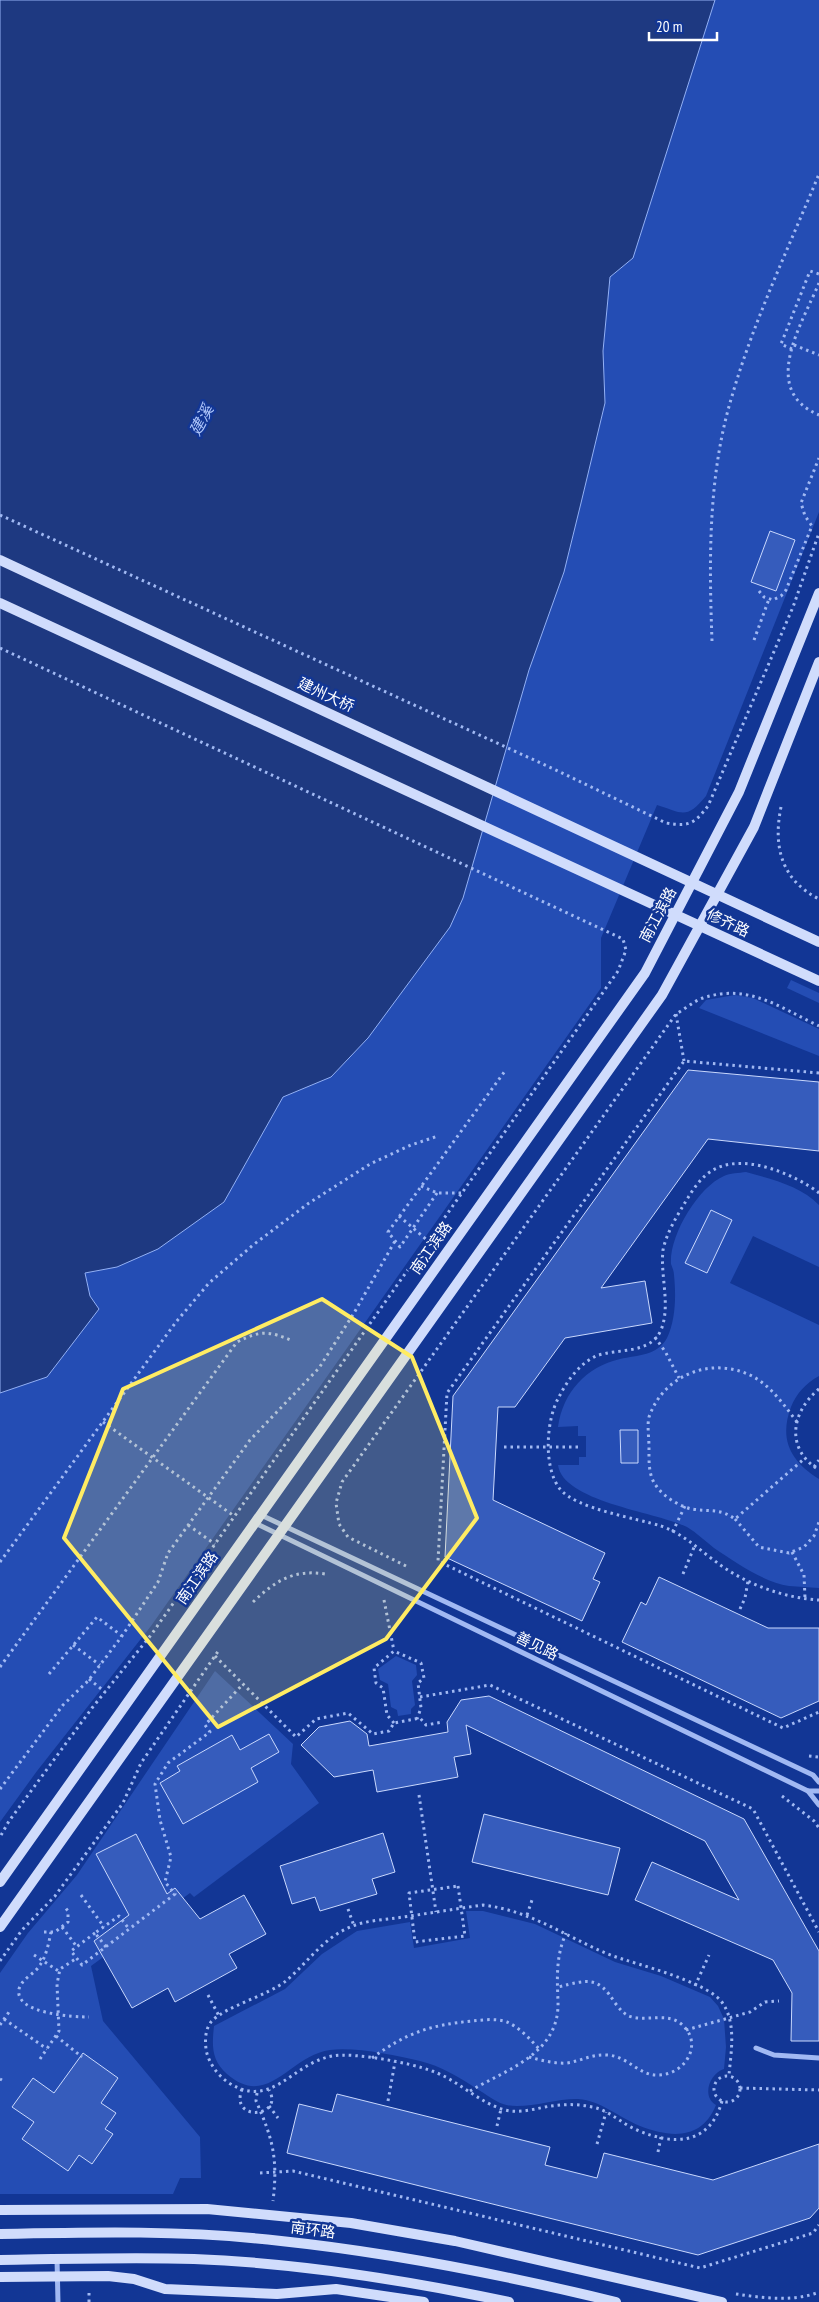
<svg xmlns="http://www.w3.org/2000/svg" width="819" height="2302" viewBox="0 0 819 2302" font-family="'PT Sans Narrow','Noto Sans SC',sans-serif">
<rect width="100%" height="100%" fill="#123695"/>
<g fill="#244db4">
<path d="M 715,0 L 819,0 L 819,512 L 706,796 C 686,820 683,813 657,805 L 601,938 L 601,988 L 151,1626 L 37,1771 L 0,1822 L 0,1393 L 47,1377 L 99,1309 L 90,1296 L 85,1273 L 117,1267 L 224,1202 L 283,1097 L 331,1077 L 368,1038 L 463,898 L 529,670 L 564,572 L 581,503 L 605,403 L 603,351 L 610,277 L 633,258 Z"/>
<polygon points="791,980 819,993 819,1003 787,988"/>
<polygon points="735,995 753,998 819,1029 819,1056 699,1008 706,1000"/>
<path d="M 746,1172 C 771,1179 801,1186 819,1205 L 819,1267 L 753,1236 L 730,1283 L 819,1325 L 819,1376 C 806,1383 796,1394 791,1407 C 779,1439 790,1461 819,1479 L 819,1588 C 809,1587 799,1587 789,1586 C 763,1582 735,1562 714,1548 C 705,1541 697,1533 687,1527 C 657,1512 563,1502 558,1465 L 579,1465 L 579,1457 L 586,1457 L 586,1436 L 578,1436 L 578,1426 L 558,1427 C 563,1392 586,1367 620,1359 C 638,1355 657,1356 667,1338 C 676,1319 676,1295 674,1275 C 674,1271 672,1267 671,1264 C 669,1236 698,1187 724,1176 C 730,1173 739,1173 746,1172 Z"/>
<polygon points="396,1656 416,1665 417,1675 412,1681 415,1705 411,1709 411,1714 398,1716 397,1710 391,1707 388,1684 380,1680 378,1669"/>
<polygon points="215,1671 293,1744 291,1764 319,1803 194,1897 190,1893 91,1966 103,2021 200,2137 201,2178 180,2178 173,2194 0,2194 0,1973 28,1933 77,1875"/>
<path d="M 466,1911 L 483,1911 L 535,1924 L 615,1962 L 661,1976 L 710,1997 L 718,2006 L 724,2019 L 726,2047 L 724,2069 C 710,2073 701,2096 716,2105 C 702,2140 671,2138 640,2126 C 618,2117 602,2101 578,2099 C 556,2098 522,2111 503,2104 C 494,2101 486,2094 477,2089 C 459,2077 441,2066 420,2061 C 394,2055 356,2047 330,2050 C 290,2055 268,2110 227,2074 C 211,2060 212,2045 214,2026 L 285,1989 L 322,1954 L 357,1931 L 410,1922 L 414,1948 L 470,1938 Z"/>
</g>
<polygon fill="#1e3981" stroke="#93b1f6" points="0,0 715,0 633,258 610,277 603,351 605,403 581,503 564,572 529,670 463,898 450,927 368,1038 331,1077 283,1097 224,1202 158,1249 117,1267 85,1273 90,1296 99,1309 47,1377 0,1393"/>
<g fill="#365cbc" stroke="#c9d8fd">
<polygon points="770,531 795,540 776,591 751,582"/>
<polygon points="688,1070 819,1082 819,1151 708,1139 601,1288 645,1281 652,1323 565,1338 515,1407 498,1407 493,1500 605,1553 593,1579 600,1582 582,1621 445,1557 453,1396"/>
<polygon points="711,1210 732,1220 707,1273 685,1263"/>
<polygon points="620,1430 638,1430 638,1463 621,1463"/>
<polygon points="659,1577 768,1628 819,1628 819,1701 781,1718 622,1642 641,1602 646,1605"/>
<polygon points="489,1696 744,1819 819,1951 819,2041 791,2041 792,1993 773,1960 635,1900 652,1862 739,1900 705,1841 466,1725 471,1754 454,1757 458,1777 377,1792 373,1770 334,1777 301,1745 319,1727 350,1721 367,1734 369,1746 448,1732 447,1722 461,1700"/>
<polygon points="269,1734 279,1752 251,1768 258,1782 183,1824 160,1783 180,1771 177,1766 232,1735 240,1750"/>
<polygon points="484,1814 620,1848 608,1895 472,1862"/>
<polygon points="383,1833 395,1872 372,1879 377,1894 320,1911 315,1897 292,1904 280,1866"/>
<polygon points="136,1834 167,1894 175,1888 200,1919 244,1895 266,1934 229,1954 237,1968 175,2002 168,1988 132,2008 94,1941 129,1915 96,1854"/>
<polygon points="83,2053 118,2078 101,2103 116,2113 105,2129 113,2134 92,2164 79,2155 68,2171 22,2139 34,2122 12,2107 33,2078 54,2093"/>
<polygon points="337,2094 550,2147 545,2165 597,2178 604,2153 713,2180 819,2144 819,2208 810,2218 698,2255 287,2153 299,2104 332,2112"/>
</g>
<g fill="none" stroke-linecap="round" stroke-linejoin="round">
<g stroke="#a1b9f3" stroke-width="3" stroke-dasharray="2.5 4" stroke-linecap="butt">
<path d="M 819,283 C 802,324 759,390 819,415"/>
<polyline points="794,345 819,355"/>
<polyline points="792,349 781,344 810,271 819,274"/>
<path d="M 0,515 L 558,771 L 666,823 C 689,827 694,824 708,806 L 793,607 L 819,533"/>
<polyline points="759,591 764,597 773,600 781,596 786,590 812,526 805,516 801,503 819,458"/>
<polyline points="754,640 769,599"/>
<path d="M 712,641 C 709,559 708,475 732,396 C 754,320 789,247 819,174"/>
<polyline points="0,648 623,939 626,950 618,971 151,1635 92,1708 9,1821 0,1837"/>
<path d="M 781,807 C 773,846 781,880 819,899"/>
<polyline points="676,1014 684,1061"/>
<polyline points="819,1073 684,1061 447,1393 438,1561 783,1728 819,1712"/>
<polyline points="421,1186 437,1193 461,1193"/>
<polyline points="437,1193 400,1247 388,1232 505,1071"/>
<path d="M 819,1193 C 796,1175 747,1154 717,1168 C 701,1175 692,1191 683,1206 C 675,1219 666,1235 663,1250 C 660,1276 671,1305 661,1330 C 650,1355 617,1348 596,1356 C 579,1364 567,1381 559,1397 C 546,1419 543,1468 560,1489 C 576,1509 636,1518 661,1526 C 682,1533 697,1548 715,1561 C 743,1583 783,1598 819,1600"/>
<polyline points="399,1216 428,1241"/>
<polyline points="655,1337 666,1353 679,1378"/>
<path d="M 819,1389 C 791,1412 785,1449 819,1470"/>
<polyline points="103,1422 234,1516"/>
<path d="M 797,1422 C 784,1405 771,1386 752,1376 C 712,1356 664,1374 649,1417 C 647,1425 649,1438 649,1447 C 649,1461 648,1476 657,1487 C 664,1497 681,1507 692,1509 C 710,1512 720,1508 735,1519 L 805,1458"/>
<polyline points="504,1447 581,1447"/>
<polyline points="814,1467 819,1460"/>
<polyline points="735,1519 759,1547 789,1553 804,1547 814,1536 819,1522"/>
<polyline points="188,1525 215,1544"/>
<polyline points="674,1531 673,1531 685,1506"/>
<polyline points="792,1552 804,1575 805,1598"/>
<polyline points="0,1562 176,1322 209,1283 253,1245 309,1203 370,1164 411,1145 438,1136"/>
<path d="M 406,1566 L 348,1537 L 339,1524 L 336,1503 L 342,1482 L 676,1014 C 685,1009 694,1001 703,998 C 748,983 779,1007 819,1026"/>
<polyline points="683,1574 695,1545"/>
<polyline points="384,1600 394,1651"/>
<path d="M 253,1602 C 275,1581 294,1569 325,1574"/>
<polyline points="740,1609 745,1598 748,1581"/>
<polyline points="73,1645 100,1665"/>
<polyline points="215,1656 296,1737 316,1719 348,1713 373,1734 389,1731 394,1723 420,1718 426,1725 443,1722"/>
<path d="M 0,1667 L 237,1342 C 261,1330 269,1331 293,1341"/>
<polyline points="49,1674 97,1617 122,1636"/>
<polyline points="89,1679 105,1692"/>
<polyline points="420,1697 490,1685 753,1809 819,1932"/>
<polyline points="394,1723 387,1715 383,1688 376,1683 374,1668 394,1651 421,1663 424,1678 418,1683 421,1708 417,1719"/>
<polyline points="809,1756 819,1757"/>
<polyline points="0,1789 63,1705 88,1681 122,1636 158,1582 168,1553 250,1440 319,1368 354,1313 395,1241"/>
<polyline points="419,1795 436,1912"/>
<polyline points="782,1796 814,1821 819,1828"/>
<polygon points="458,1886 465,1936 415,1942 409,1893"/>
<polyline points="81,1895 104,1927"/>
<polyline points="348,1909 354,1926"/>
<polyline points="527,1915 533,1897"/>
<polyline points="62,1927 77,1947"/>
<polyline points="44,1932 55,1932 68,1922 68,1911 64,1906"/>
<path d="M 51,1932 C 49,1942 46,1957 40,1965 C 35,1974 22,1978 19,1989 C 14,2014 74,2017 89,2017"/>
<polyline points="95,1933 71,1951 82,1965 175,1894 165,1882 171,1857 160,1820 155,1784 168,1763 210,1732 205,1725 243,1684"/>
<polyline points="106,1947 95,1933 119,1916 129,1929"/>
<polyline points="34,1955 60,1972"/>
<polyline points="0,1961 22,1930 55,1896 123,1803 141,1763 219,1650"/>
<polyline points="695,1986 709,1955"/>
<polyline points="208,1995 219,2016"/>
<polyline points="4,2019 47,2049"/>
<polyline points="0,2025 11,2009"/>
<polyline points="686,2030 750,2012 765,2002 779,2001"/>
<polyline points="56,2036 82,2057"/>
<path d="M 529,2057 C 541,2060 554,2064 567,2063 C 581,2061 592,2054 607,2055 C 628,2056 639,2076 658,2075 C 686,2075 705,2042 680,2023 C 667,2013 648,2021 632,2017 C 624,2015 620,2009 615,2003 C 598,1975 587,1980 558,1987"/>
<path d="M 372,2058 C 406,2033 430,2025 472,2021 C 483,2020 496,2018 507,2022 C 519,2027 531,2040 540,2050"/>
<polyline points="40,2059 59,2031 57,1984 60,1969 77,1958"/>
<circle cx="727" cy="2089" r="13"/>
<polyline points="0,2079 2,2080"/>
<polyline points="740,2088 819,2090"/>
<path d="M 242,2089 C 229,2123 285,2117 269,2090"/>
<path d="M 470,2091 C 507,2069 560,2054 558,2001 C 557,1977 556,1956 566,1933"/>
<path d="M 257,2093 L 256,2101 C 273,2139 278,2159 273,2201"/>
<polyline points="388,2101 395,2062"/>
<path d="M 722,2101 C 710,2145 674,2146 637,2130 C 622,2124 609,2110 592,2107 C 579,2104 565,2104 551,2106 C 537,2108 520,2114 505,2110 C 479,2103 458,2080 432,2071 C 411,2063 354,2052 332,2056 C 291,2064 272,2110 229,2083 C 217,2075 208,2062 206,2049 C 205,2040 205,2030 211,2022 C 225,2006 268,1996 287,1980 C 307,1963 322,1940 346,1929 C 361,1921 380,1920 396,1918 C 425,1914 454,1909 483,1905 C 533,1911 567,1938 613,1956 C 639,1965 704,1981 721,2001 C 737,2021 731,2052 729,2075"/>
<polyline points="269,2106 278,2118"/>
<polyline points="497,2126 501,2109"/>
<polyline points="597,2144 606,2112"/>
<polyline points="658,2152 661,2137"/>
<polyline points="260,2173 293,2171 700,2268 813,2233 819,2225"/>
<polyline points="89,2293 89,2302"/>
<path d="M 736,2294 C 763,2298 794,2302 819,2292"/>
</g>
<g stroke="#a1b9f3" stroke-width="5">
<polyline points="261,1515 813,1775 819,1782"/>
<polyline points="255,1523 808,1791 819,1805"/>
<polyline points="808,1791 819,1791"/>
<polyline points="756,2048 774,2055 819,2058"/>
<polyline points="57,2259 58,2302"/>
</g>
<g stroke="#d0dcfc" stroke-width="10">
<polyline points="0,560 819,942"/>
<polyline points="0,603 819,981"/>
<polyline points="0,1882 645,973 739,792 819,593"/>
<polyline points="0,1927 662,995 754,827 819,662"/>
<polyline points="0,2210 207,2209 351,2223 455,2241 722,2302"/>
<path d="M 0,2234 C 93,2232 188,2230 281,2241 C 394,2253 505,2275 616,2302"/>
<path d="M 0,2260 C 64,2259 129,2257 194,2259 C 299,2263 406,2280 509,2302"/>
<polyline points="0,2277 108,2276 134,2279 165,2289 277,2294 336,2289 424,2302"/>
</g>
</g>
<path fill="#ffec63" fill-opacity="0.2" stroke="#ffec63" stroke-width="4" stroke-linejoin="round" d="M 322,1299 L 412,1357 L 477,1518 L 386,1639 L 218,1727 L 64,1538 L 123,1389 Z"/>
<g text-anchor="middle" stroke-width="5" stroke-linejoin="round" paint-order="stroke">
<g font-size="15" fill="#fff" stroke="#123695">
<text transform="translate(326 695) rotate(25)" y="5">建州大桥</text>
<text transform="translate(658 915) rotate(-62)" y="5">南江滨路</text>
<text transform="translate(728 923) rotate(25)" y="5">修齐路</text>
<text transform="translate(431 1248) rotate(-55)" y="5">南江滨路</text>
<text transform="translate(197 1578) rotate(-55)" y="5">南江滨路</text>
<text transform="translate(537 1646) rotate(26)" y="5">善见路</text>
<text transform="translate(313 2230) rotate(7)" y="5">南环路</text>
</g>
<g font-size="16" font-style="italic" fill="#adc4f9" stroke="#123695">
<text transform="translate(201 420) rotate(-62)" y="6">建溪</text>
</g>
</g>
<path d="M649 32v8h68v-8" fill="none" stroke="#ffffff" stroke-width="2.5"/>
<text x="656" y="32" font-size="15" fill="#ffffff" stroke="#123695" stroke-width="4" paint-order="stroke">20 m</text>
</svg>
